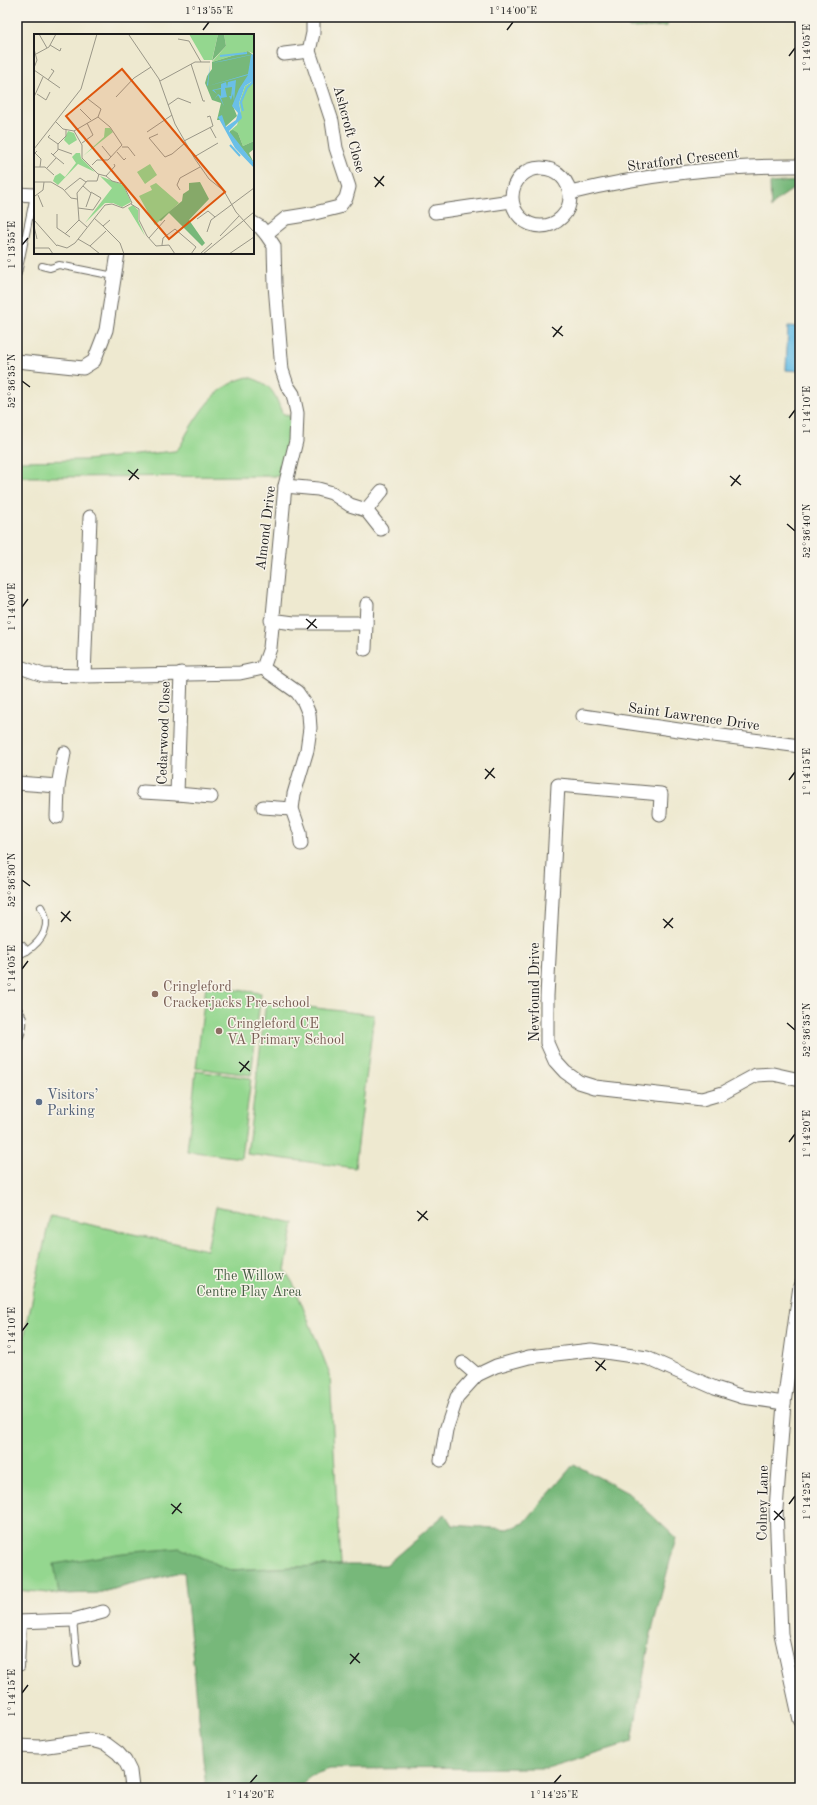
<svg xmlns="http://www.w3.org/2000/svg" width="817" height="1805" viewBox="0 0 817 1805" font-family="'Old Standard TT',serif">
<rect width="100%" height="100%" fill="#f7f3e8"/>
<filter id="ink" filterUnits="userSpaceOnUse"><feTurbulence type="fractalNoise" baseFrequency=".025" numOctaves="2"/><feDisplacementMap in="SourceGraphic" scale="8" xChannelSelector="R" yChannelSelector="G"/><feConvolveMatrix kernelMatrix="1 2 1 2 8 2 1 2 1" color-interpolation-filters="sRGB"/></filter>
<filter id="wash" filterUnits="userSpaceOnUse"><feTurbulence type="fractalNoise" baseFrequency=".012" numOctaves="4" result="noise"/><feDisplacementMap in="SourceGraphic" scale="16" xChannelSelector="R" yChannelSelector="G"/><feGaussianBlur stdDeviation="0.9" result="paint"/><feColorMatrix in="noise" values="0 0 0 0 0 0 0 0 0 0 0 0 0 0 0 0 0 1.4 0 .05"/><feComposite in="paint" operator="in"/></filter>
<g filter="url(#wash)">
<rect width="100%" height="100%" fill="#eee9d0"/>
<g fill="#94d78f" stroke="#587a56">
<polygon points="629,17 667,17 667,26 629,28"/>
<path d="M 248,377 C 271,384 274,391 282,413 L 290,416 L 290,476 L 17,477 L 17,461 L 86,460 L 175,451 C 182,446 183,440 187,433 C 202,408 218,384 248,377 Z"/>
<polygon points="206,986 261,993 251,1075 196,1068"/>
<polygon points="266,1002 374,1015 355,1168 247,1154"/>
<polygon points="196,1071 251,1078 241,1158 187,1151"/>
<polygon points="216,1206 294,1223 285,1270 294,1285 330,1374 340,1565 184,1572 97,1593 59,1594 17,1590 17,1371 50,1216 207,1250"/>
</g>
<g fill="#77b87a" stroke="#4a6a4b">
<polygon points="799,181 799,185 777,200 771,208 770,183"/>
<polygon points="574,1464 628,1493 676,1538 650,1638 632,1742 547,1768 330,1769 309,1776 301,1788 206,1788 184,1572 97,1593 59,1594 54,1564 123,1553 180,1548 230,1570 340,1565 386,1565 445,1514 452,1525 508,1529 524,1523"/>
</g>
<polygon fill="#6abfe7" stroke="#436e82" points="788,326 800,327 800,371 786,370"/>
</g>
<g filter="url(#ink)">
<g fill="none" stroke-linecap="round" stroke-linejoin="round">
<g stroke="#66645b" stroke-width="8">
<g id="service">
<polyline points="42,266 50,268 59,265 114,276"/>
<polyline points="18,273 34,195"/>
<path d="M 22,945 L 27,951 C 42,941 53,925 41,907"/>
<polyline points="17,956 27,951"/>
<path d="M 17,1008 C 28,1019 22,1032 17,1044"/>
<polyline points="73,1620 77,1664"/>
<polyline points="21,1667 23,1622"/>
</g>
</g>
<g stroke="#66645b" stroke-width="15">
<g id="minor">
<polyline points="284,54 309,51"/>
<circle cx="541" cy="197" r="29"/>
<path d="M 570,193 C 642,175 726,165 800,166"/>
<polyline points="17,194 35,195"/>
<polyline points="435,212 511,201"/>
<polyline points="266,234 286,218 311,214 339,207 346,198 349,187 336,148 332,121 309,51 313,33 313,17"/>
<polyline points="17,361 83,368 94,361 106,330 118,253"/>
<polyline points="285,486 318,489 332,493 350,505 366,510 381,529"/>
<polyline points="366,510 382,491"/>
<polyline points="271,620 294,623 366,623 367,604"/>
<polyline points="365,649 366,623"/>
<polyline points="17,666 43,675 84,676 240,673 263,668 270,648 285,486 296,441 297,413 293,394 287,385 282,370 275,285 274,246 266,234 260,227 253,223"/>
<polyline points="263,668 297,692 304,702 309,714 310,728 307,750 294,794 292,809 300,832 301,844"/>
<polyline points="181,673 177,794 211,797"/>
<polyline points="84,676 90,517"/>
<polyline points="583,716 706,734 800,746"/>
<polyline points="17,783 58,786 64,753"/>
<polyline points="143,792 177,794"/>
<polyline points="263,807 292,809"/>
<polyline points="660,814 661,794 558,785 547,996 547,1043 555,1061 565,1072 579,1082 595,1087 702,1099 723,1093 756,1075 773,1074 800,1080"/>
<polyline points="57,817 58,786"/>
<polyline points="800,1286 784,1403 776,1509 781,1634 800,1720"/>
<polyline points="463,1363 477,1375"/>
<polyline points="441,1460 446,1430 457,1397 477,1375 496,1366 529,1357 591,1350 647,1358 715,1388 743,1397 784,1403"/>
<polyline points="17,1622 73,1620 103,1612"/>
<polyline points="17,1746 40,1747 91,1740 106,1744 118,1753 125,1761 130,1771 132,1788"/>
</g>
</g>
<use href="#service" stroke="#fff" stroke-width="6"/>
<use href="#minor" stroke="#fff" stroke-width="13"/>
</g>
</g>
<path fill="none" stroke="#1c1c1c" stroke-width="1.5" d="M 203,30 L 209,22M 507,30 L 513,22M 789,56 L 795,48M 374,177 L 384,186M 375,187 L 384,176M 22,245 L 28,238M 552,327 L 563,336M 553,337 L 562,326M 22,381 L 30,387M 789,418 L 795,410M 128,470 L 139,479M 730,476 L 741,485M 129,480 L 138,469M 731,486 L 740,475M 787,524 L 795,531M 22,607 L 28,599M 306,619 L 317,628M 307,629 L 316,619M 485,769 L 495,778M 485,779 L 494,768M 789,780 L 795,772M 22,880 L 30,886M 61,912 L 71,921M 663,919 L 673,928M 61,922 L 70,911M 664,928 L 673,918M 22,969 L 28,961M 787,1023 L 795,1030M 239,1062 L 250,1071M 240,1072 L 249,1061M 789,1142 L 795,1134M 417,1211 L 428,1220M 418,1221 L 427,1211M 22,1331 L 28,1323M 595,1361 L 606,1370M 596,1371 L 605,1360M 171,1504 L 182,1513M 789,1504 L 795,1496M 774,1511 L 784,1520M 172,1514 L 181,1503M 774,1520 L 783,1510M 350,1654 L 360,1663M 350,1664 L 359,1653M 22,1693 L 28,1685M 250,1783 L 257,1775M 554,1783 L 561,1775"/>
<g fill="#8d6e63" stroke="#f7f3e8" stroke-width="1.5">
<circle cx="155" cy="994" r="4"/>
<circle cx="219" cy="1031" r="4"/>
</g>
<circle fill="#5c6f8a" stroke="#f7f3e8" stroke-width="1.5" cx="39" cy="1102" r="4"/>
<g text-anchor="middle" stroke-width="3" stroke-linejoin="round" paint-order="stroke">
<g font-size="14" fill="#1c1c1c" stroke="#f7f3e8">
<text transform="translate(350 129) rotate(75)" y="5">Ashcroft Close</text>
<text transform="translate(683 159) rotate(-7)" y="5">Stratford Crescent</text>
<text transform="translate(265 528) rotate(-83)" y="5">Almond Drive</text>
<text transform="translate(694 716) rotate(8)" y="5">Saint Lawrence Drive</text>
<text transform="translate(163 733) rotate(-88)" y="5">Cedarwood Close</text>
<text transform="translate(534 992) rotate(-90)" y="5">Newfound Drive</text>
<text transform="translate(762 1503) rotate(-89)" y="5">Colney Lane</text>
</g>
<g font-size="14" fill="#785e54" stroke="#f7f3e8" text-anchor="start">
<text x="163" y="991">Cringleford<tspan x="163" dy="16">Crackerjacks Pre-school</tspan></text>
<text x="227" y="1028">Cringleford CE<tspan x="227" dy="16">VA Primary School</tspan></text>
</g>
<g font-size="14" fill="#4e5e75" stroke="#f7f3e8" text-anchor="start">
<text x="47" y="1099">Visitors’<tspan x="47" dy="16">Parking</tspan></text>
</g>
<g font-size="14" fill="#465d44" stroke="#f7f3e8">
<text x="249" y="1280">The Willow<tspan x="249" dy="16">Centre Play Area</tspan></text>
</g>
</g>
<g transform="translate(34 34)">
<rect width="220" height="220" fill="#eee9d0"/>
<path d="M 155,0 L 184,0 L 178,26 L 170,26 ZM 190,0 L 220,0 L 220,20 L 214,17 L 178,28 L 192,12 ZM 220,26 L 220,107 L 209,112 L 204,99 L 196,97 L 203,91 L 207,78 L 205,69 L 211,52 L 218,48 ZM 71,94 L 76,94 L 79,98 L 49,122 L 70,103 ZM 34,97 L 40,99 L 43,106 L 35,111 L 30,106 ZM 42,119 L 46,119 L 47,124 L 61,138 L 44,130 L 24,151 L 19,147 L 21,142 L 26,139 L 31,143 L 42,129 L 38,123 ZM 116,130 L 123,141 L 111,150 L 103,138 ZM 66,142 L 89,151 L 97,168 L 88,173 L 79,169 L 71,169 L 51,189 L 78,154 ZM 122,149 L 145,169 L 121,191 L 105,162 L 118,156 L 116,152 ZM 99,171 L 104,176 L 104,186 L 111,202 L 94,174 Z" fill="#94d78f"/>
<path d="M 184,0 L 190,0 L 192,12 L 178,27 ZM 214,17 L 218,20 L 214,43 L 208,52 L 199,72 L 203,82 L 191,93 L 187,86 L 183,86 L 187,69 L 178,66 L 171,49 L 173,42 L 178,35 L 178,28 ZM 199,96 L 204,99 L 209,112 L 220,107 L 220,115 L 215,119 L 220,129 L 196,100 L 196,97 ZM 166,148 L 175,165 L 155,186 L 171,209 L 168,212 L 135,179 L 127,187 L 125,186 L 148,167 L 149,160 L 155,156 L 155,149 Z" fill="#77b87a"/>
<path d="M 220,20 L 219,47 L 211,52 L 205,69 L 208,84 L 195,97 L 220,129 L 220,134 L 201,114 L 184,83 L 188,81 L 192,93 L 202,86 L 204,79 L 198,72 L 205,55 L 214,41 L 174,52 L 173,51 L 176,31 L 174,52 L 214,40 L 217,21 L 190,27 L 178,29 ZM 202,46 L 200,67 L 199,60 L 197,66 L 195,62 L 197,62 L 198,53 L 191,54 L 193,63 L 187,64 L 190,72 L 184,61 L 180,66 L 184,60 L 187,62 L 187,55 L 180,56 L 183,60 L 178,56 L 187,54 L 187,50 L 192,48 L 193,53 L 194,48 Z" fill="#6abfe7"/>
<path fill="none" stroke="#6abfe7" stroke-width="2" d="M 186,22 L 213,19M 209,77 L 207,68 L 213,54 L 220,47M 196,111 L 206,122"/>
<path fill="none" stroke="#9a9788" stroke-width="1" d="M 5,0 L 13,14M 95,1 L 125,45 L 141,90 L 161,125 L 175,145 L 190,157 L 202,178 L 220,198M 144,5 L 155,7 L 167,28M 16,11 L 26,17 L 27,14M 0,15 L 3,26 L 0,34M 2,20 L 15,13 L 22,0M 157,30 L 169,67 L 171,67M 0,36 L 26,54M 14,46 L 20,37 L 17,35M 126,47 L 161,28 L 176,28M 3,60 L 12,66 L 16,58M 0,63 L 9,43M 82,63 L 100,44 L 117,33M 54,65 L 67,75 L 64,83M 134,71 L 144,64 L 157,69M 46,75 L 57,86M 22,88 L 29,95 L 40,97 L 48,111 L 48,124 L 64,140 L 72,142 L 78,147 L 89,150 L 98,169 L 89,174 L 78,170 L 71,171 L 41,209 L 33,214 L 23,211M 176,93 L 182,104M 40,97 L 64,83 L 76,93 L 88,111 L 74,126 L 63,126 L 58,131M 113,98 L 138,81M 124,100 L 115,104 L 131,123 L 138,120 L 151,109M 16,101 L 14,103 L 24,110M 150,107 L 179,92 L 176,82 L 173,83M 48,109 L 59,101 L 53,89M 68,112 L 77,123M 88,113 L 94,113 L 101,122M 0,115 L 47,55 L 63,0M 24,115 L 38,120M 3,117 L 1,119 L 7,125 L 6,133M 83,118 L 90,126 L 92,124M 17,119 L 19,121 L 24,116 L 24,110 L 32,102 L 32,96M 19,121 L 30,130M 160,123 L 184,109M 0,133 L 11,133 L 20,141M 13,134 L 22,124M 72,142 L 81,132 L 80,130M 0,148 L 17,148 L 29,155 L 37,164 L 43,165M 49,152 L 57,159 L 52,173M 31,156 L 46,144 L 52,148M 146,156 L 143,151 L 146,144 L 166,133M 4,161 L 9,173M 1,162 L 9,156 L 10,148M 97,170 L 105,175 L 105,186 L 113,202 L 122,212 L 135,211 L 141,220M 44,174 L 59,176 L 67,164 L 57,158M 23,180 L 23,194 L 36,203M 60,184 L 69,192 L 76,186M 163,185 L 174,177 L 181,183M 0,186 L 23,212M 0,192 L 3,205M 69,192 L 86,209 L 90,220M 53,193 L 45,186 L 43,159 L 53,147 L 63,147 L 65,140M 173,198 L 177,186 L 220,154M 31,200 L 45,186M 186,202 L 205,182M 115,204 L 131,186M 44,205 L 56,212 L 72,197M 128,211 L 129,204 L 141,195 L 162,213 L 157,220M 56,212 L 66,220M 0,214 L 15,214 L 19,220M 166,220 L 178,209M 169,220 L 220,178M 195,220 L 220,203"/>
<path fill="#de560d" fill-opacity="0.15" stroke="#de560d" stroke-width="2" d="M 88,35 L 191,158 L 135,205 L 32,82 Z"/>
<rect width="220" height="220" fill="none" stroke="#1c1c1c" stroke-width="2"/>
</g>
<rect width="817" height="1805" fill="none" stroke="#f7f3e8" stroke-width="44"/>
<rect x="22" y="22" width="773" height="1761" fill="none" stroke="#1c1c1c" stroke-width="1.5"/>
<g font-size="10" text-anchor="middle" fill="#1c1c1c">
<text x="209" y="14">1°13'55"E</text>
<text x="513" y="14">1°14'00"E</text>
<text transform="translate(806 48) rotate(-90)" y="4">1°14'05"E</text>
<text transform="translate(11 245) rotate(-90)" y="4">1°13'55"E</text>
<text transform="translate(11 381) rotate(-90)" y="4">52°36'35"N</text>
<text transform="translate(806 410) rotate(-90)" y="4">1°14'10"E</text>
<text transform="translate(806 531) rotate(-90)" y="4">52°36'40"N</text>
<text transform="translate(11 607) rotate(-90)" y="4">1°14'00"E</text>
<text transform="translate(806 772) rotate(-90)" y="4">1°14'15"E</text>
<text transform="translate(11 880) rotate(-90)" y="4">52°36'30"N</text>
<text transform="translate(11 969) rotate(-90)" y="4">1°14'05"E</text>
<text transform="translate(806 1030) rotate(-90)" y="4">52°36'35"N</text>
<text transform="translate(806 1134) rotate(-90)" y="4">1°14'20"E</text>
<text transform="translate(11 1331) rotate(-90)" y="4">1°14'10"E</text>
<text transform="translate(806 1496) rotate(-90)" y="4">1°14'25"E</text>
<text transform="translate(11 1693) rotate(-90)" y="4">1°14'15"E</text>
<text x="250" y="1798">1°14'20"E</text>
<text x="554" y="1798">1°14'25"E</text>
</g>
</svg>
